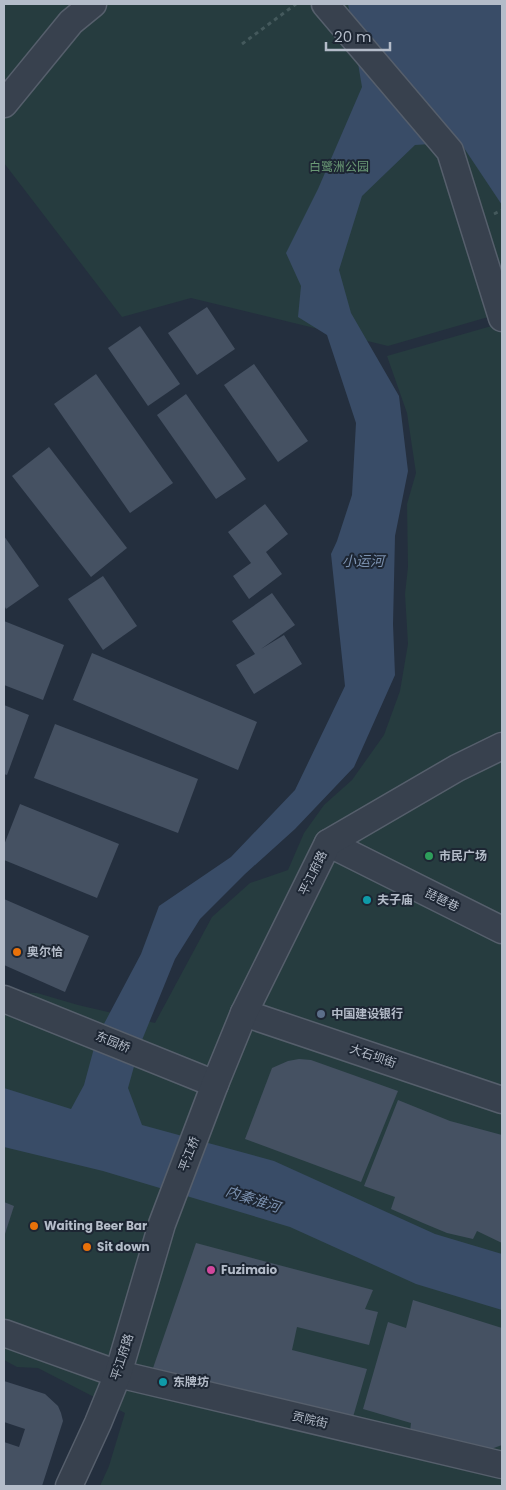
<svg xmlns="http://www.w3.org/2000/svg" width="506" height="1490" viewBox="0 0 506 1490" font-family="Poppins,'Noto Sans SC',sans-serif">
<rect width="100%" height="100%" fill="#242f3e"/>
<g fill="#263c3f">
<polygon points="4,4 502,4 502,313 388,346 191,298 122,317 4,163"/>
<polygon points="502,323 502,1486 100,1486 109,1466 125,1413 38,1368 17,1367 4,1360 4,992 37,993 78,1005 155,1023 212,917 250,883 288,870 304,833 324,805 352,780 384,735 400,691 408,644 405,594 408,567 407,504 416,473 407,413 387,356"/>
</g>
<polygon fill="#394c67" points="348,4 502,4 502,205 460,142 415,145 362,196 339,270 351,313 399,396 408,471 395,536 393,624 395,675 354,767 295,829 245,874 200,919 175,959 140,1045 128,1088 142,1125 274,1161 435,1234 502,1254 502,1310 416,1284 290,1227 103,1171 4,1147 4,1088 71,1109 84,1085 97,1037 141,954 159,906 231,857 295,790 345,686 331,554 337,541 352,495 356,423 327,335 298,317 301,286 286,253 318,189 362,87"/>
<g fill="#455162">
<polygon points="207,307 235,349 197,375 168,333"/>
<polygon points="140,326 180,384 148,406 108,348"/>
<polygon points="254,364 308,441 278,462 224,385"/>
<polygon points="96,374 173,483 130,513 54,404"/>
<polygon points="186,394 246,479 216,499 157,415"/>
<polygon points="49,447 127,548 91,577 12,476"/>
<polygon points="265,504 288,534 266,552 282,574 249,599 233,576 251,563 228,532"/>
<polygon points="4,536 39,586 6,609 4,605"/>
<polygon points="103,576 137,626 103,650 68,599"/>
<polygon points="272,593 295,625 261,649 284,635 302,664 254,694 236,665 255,654 232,621"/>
<polygon points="4,621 64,645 43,700 4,685"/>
<polygon points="92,653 257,722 238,770 73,700"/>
<polygon points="4,705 29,715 7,775 4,774"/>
<polygon points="55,724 198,779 178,833 34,778"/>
<polygon points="20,804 119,844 97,898 4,860 4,845"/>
<polygon points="4,899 89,936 65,992 4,965"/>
<polygon points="299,1059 311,1060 398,1091 361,1182 245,1139 272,1068 288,1061"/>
<polygon points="398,1100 450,1121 502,1135 502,1243 477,1231 473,1239 447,1233 423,1223 391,1209 395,1197 364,1186"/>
<polygon points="4,1202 14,1206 4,1237"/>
<polygon points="196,1243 373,1290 365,1309 378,1312 369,1345 297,1327 292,1350 367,1369 353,1417 152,1371"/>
<polygon points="413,1300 502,1328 502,1445 491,1449 410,1432 411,1423 363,1409 388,1322 406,1328"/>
<polygon points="4,1381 45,1394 58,1406 61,1413 63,1421 42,1486 4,1486 4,1442 19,1447 25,1429 4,1422"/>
</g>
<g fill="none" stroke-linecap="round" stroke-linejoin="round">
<g stroke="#565f6c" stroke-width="29">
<g id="minor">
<polyline points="325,4 450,151 502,318"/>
<polyline points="4,104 71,22 93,4"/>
<polyline points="328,843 502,930"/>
<polyline points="4,999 215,1084"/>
<polyline points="244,1013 502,1100"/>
<polyline points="4,1333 118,1374 502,1465"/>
<polyline points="69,1486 98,1423 118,1374 162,1224 215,1084 244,1013 328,843 457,768 502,746"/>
</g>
</g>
<g stroke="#44595c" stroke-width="3" stroke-dasharray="4 4" stroke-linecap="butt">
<polyline points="242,44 296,4"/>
<polyline points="494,214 502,210"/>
</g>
<use href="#minor" stroke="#38414e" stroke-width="26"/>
</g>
<circle fill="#2e9e5b" stroke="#1d2633" stroke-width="2" cx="429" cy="856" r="5"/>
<g fill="#0f9aa8" stroke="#1d2633" stroke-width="2">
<circle cx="367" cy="900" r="5"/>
<circle cx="163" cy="1382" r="5"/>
</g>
<g fill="#e8710a" stroke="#1d2633" stroke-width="2">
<circle cx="17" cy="952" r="5"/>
<circle cx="34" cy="1226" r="5"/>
<circle cx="87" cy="1247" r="5"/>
</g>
<circle fill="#5c6f8a" stroke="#1d2633" stroke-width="2" cx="321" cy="1014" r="5"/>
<circle fill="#d1479c" stroke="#1d2633" stroke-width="2" cx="211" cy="1270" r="5"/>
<g text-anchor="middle" stroke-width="4" stroke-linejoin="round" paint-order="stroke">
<g font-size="12" fill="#6b9a76" stroke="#1d2633">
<text x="339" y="171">白鹭洲公园</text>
</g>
<g font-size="12" font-weight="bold" fill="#b4bcc9" stroke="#1d2633" text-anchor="start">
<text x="439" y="860">市民广场</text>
<text x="377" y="904">夫子庙</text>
<text x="27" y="956">奥尔恰</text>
<text x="331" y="1018">中国建设银行</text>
<text x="44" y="1230">Waiting Beer Bar</text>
<text x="97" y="1251">Sit down</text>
<text x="221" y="1274">Fuzimaio</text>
<text x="173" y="1386">东牌坊</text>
</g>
<g font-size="12" fill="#b4bcc9" stroke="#1d2633">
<text transform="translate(313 873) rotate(-64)" y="4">平江府路</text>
<text transform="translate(442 900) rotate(26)" y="4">琵琶巷</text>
<text transform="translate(113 1042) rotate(22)" y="4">东园桥</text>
<text transform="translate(373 1056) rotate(19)" y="4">大石坝街</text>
<text transform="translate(189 1154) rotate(-69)" y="4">平江桥</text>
<text transform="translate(122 1357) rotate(-72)" y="4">平江府路</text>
<text transform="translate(310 1420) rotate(13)" y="4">贡院街</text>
</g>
<g font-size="14" font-style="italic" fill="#7c92b1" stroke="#1d2633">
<text x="363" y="566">小运河</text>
<text transform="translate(253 1199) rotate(18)" y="5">内秦淮河</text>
</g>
</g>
<rect width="506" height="1490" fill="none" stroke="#b4bcc9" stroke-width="10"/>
<path d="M326 42v8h64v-8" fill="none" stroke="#b4bcc9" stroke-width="2.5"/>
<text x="334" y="42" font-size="15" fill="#b4bcc9" stroke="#1d2633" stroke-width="4" paint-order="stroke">20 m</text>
</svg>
